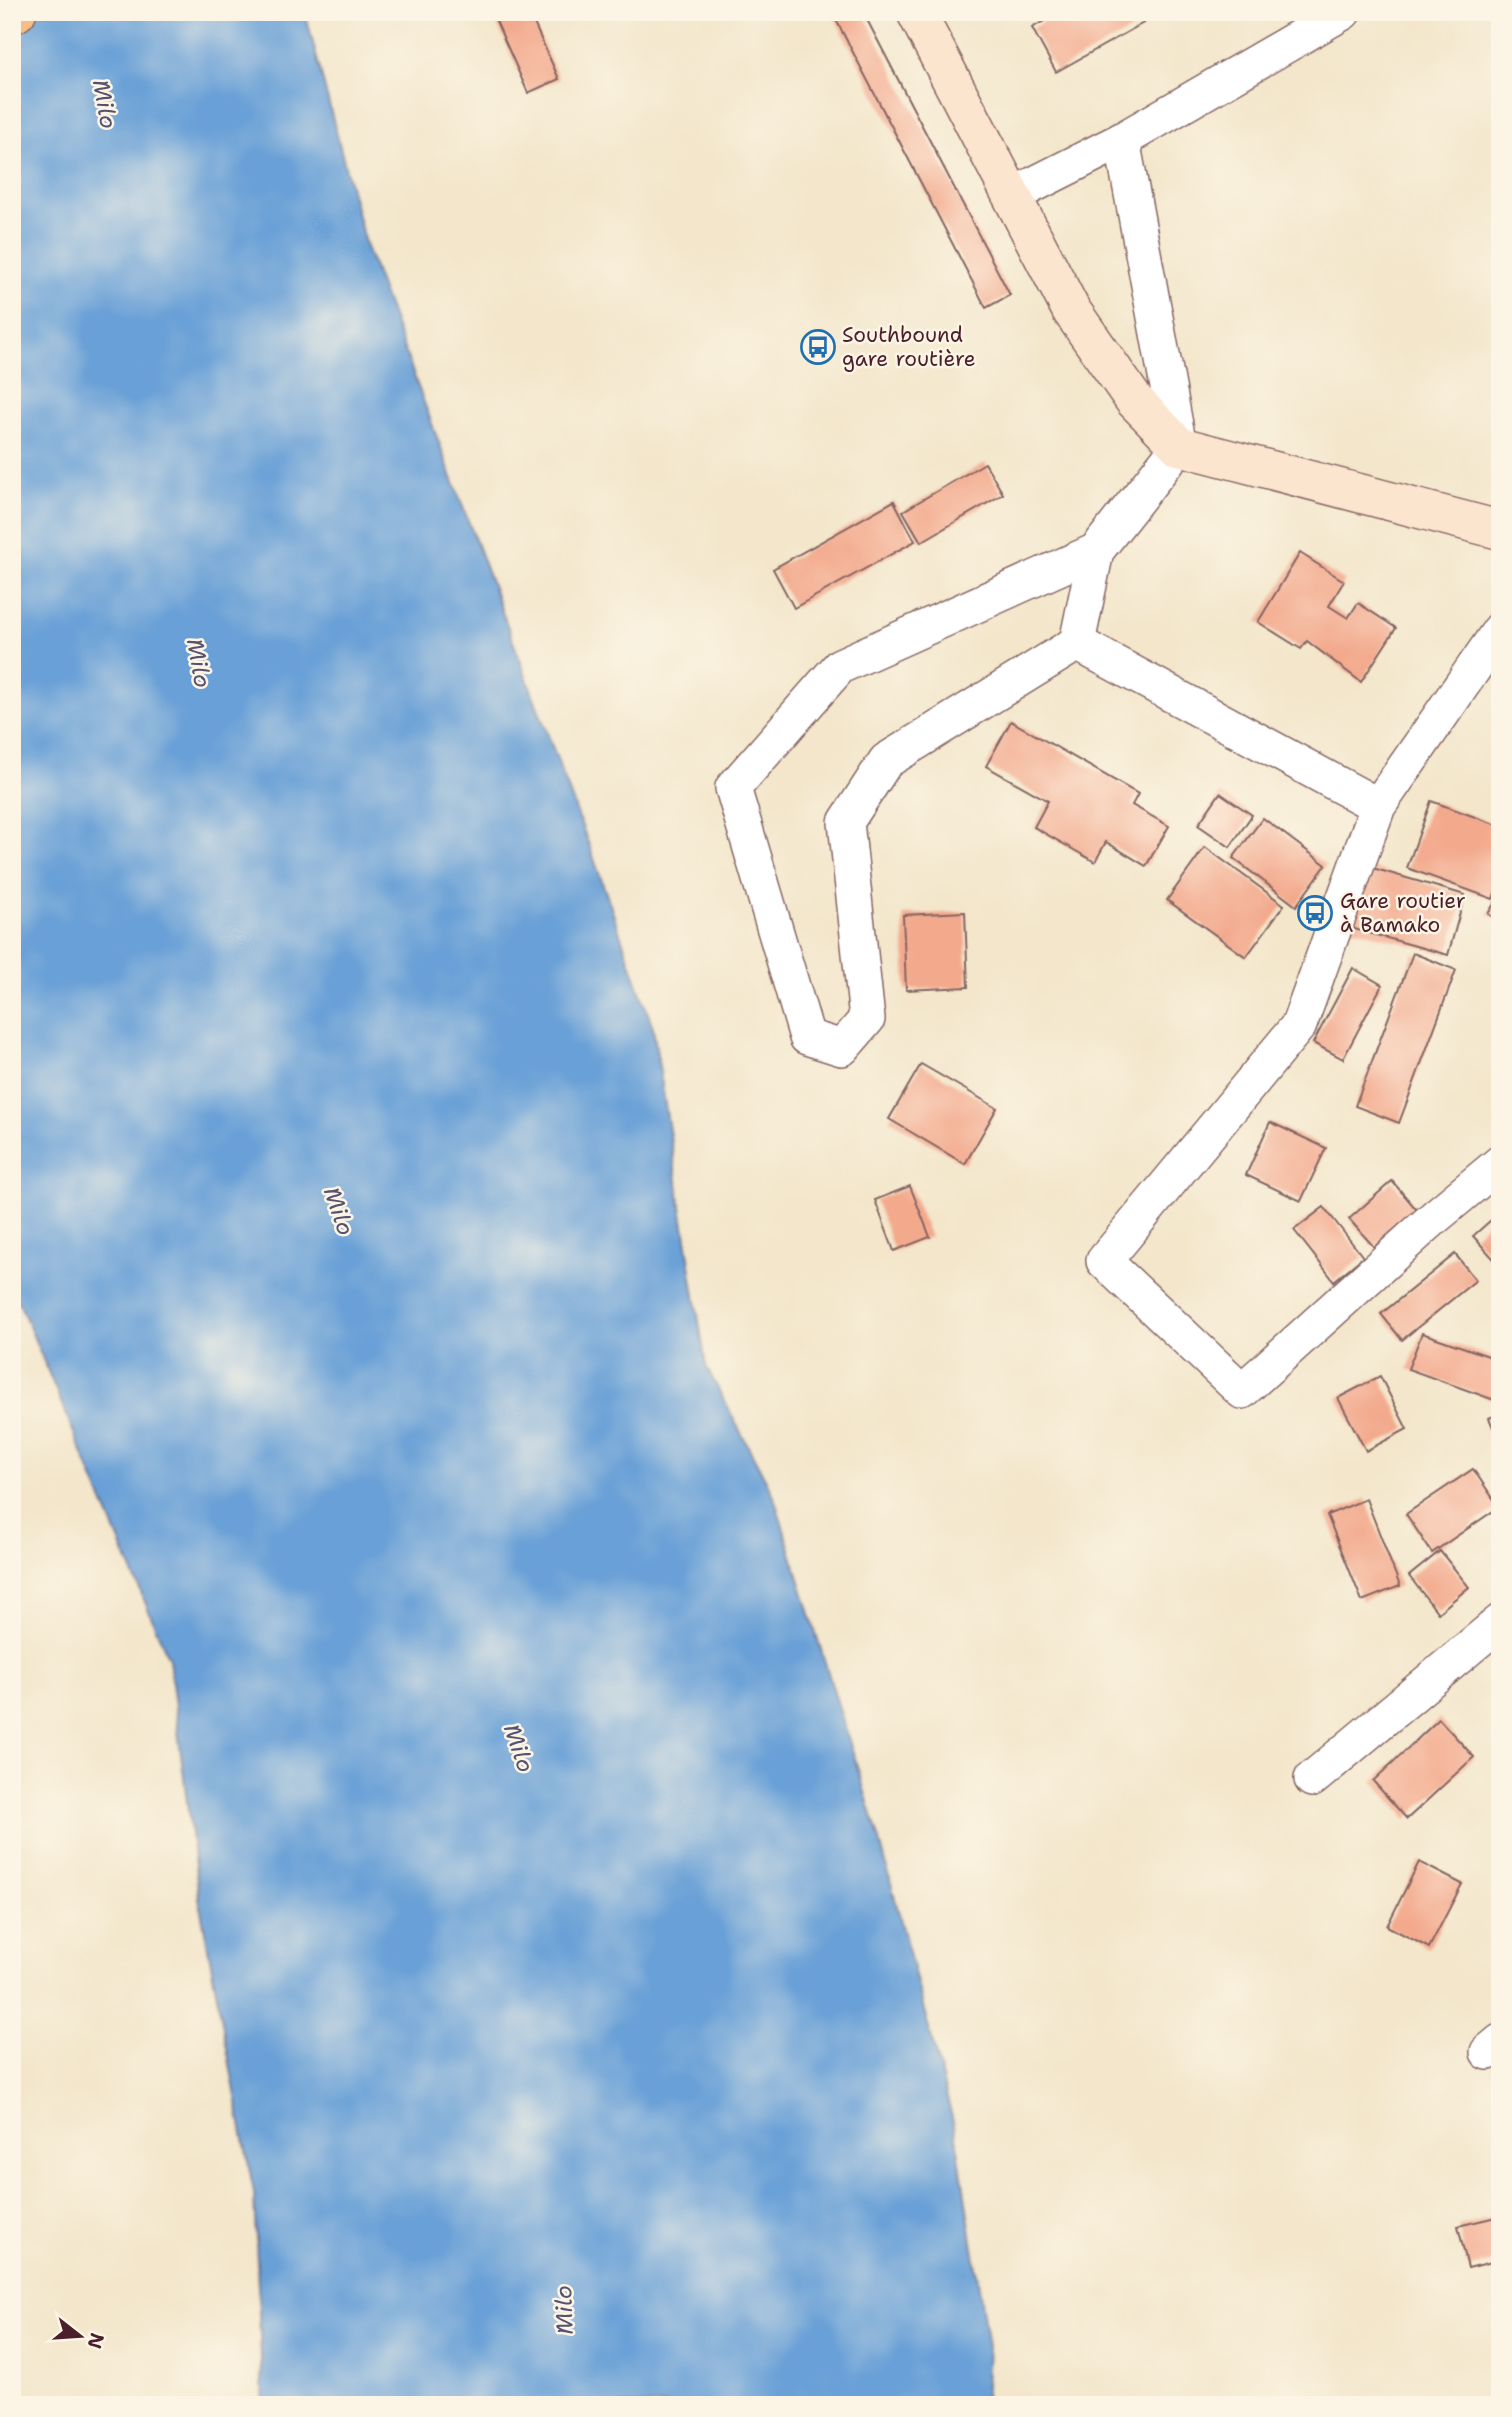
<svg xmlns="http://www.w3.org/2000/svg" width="1512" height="2417" viewBox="0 0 1512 2417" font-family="'Shantell Sans',sans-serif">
<rect width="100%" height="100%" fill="#fcf5e5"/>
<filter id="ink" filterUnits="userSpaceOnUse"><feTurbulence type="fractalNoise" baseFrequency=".0143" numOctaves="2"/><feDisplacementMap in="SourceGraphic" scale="14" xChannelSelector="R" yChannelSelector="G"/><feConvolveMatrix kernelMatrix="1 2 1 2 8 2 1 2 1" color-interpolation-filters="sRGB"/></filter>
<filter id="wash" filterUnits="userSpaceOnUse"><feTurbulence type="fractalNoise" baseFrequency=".00686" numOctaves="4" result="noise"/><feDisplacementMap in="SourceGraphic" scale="28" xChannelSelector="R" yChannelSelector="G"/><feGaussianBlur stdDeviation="1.57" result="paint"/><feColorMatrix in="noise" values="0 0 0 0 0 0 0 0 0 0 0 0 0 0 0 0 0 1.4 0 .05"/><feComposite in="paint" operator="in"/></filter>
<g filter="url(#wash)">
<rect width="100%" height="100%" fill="#f3e6cb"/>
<polygon fill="#69a0d7" stroke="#5a6081" stroke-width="2" points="12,12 305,12 366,247 592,853 653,1028 706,1366 773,1494 880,1841 955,2129 988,2346 985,2405 263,2405 254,2193 200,1905 169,1659 21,1307 12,1295"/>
<g id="blocks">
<g fill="#f3a98c">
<polygon points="492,12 529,12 559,79 528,93"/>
<polygon points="832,12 863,12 1010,295 986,308"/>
<polygon points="1060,12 1163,12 1056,72 1032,28"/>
<polygon points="985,463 1003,494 921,542 903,511"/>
<polygon points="894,501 915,541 794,608 773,569"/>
<polygon points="1300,553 1344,581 1329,606 1348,618 1358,603 1396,628 1361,682 1307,641 1301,649 1258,622"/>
<polygon points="1011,721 1138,794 1132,805 1169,826 1146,866 1106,842 1095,862 1034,827 1048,801 986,766"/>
<polygon points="1220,793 1252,815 1230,847 1198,825"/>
<polygon points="1431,801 1500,826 1500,879 1493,899 1407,868"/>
<polygon points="1263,818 1326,865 1296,906 1233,858"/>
<polygon points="1205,847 1284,905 1246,957 1167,900"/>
<polygon points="1369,867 1465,895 1448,955 1351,928"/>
<polygon points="1500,894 1500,921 1488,914"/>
<polygon points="965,912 968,987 906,990 903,915"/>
<polygon points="1413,953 1456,970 1399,1123 1355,1106"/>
<polygon points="1353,968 1382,985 1343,1059 1313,1043"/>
<polygon points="921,1064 997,1108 965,1164 889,1119"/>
<polygon points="1270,1122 1326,1148 1301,1201 1246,1175"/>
<polygon points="1392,1181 1417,1210 1374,1247 1349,1219"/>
<polygon points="910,1186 930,1237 894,1251 875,1200"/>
<polygon points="1324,1207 1363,1257 1334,1281 1294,1230"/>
<polygon points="1500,1212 1500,1266 1473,1236"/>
<polygon points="1455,1254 1476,1280 1402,1340 1381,1314"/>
<polygon points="1422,1333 1500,1360 1500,1402 1408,1369"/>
<polygon points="1380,1376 1407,1429 1366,1451 1338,1398"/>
<polygon points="1500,1413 1500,1444 1489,1418"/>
<polygon points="1473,1469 1499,1507 1432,1553 1406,1514"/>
<polygon points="1366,1499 1400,1586 1362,1601 1327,1515"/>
<polygon points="1440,1551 1469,1587 1438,1613 1409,1576"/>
<polygon points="1439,1719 1474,1757 1407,1819 1373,1781"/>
<polygon points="1419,1862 1462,1884 1429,1948 1387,1926"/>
<polygon points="1500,2216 1500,2260 1468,2268 1458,2226"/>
</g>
</g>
</g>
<g filter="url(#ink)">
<use href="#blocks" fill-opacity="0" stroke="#856563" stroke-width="2"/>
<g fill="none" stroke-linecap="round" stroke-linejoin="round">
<g stroke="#856563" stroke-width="38">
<g id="street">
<polyline points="1122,140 1179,446 1096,551 1077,643 1378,806"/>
<polyline points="1011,196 1122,140 1343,12"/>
<polyline points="1500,630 1378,806 1299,1025 1104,1261 1242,1391 1435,1217 1500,1163"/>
<polyline points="1077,643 886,761 846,822 867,1019 842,1048 807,1037 733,788 840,666 1096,551"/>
<polyline points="1312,1779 1500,1622"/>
<polyline points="1488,2052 1500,2042"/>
</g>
</g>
<g stroke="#856563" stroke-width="41">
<polyline id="secondary" points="916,12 1071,310 1134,400 1179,446 1500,530"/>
</g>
<g stroke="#856563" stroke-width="41">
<polyline id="highway" points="12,15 17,12"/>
</g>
<use href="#street" stroke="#fff" stroke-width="35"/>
<use href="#secondary" stroke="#fce5cf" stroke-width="38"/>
<use href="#highway" stroke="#f7be87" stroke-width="38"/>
</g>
</g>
<defs>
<g id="bus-ring" transform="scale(1.75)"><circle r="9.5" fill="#fcf5e5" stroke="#1f6fb2" stroke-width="1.5"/><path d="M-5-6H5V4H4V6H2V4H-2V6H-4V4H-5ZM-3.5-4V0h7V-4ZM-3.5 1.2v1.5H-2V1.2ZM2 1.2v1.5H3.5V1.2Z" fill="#1f6fb2"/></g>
</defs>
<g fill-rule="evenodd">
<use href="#bus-ring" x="818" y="347"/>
<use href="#bus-ring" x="1315" y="913"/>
</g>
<g text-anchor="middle" stroke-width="5" stroke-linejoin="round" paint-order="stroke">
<g font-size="21" fill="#4a1f2b" stroke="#fcf5e5" text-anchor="start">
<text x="842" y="342">Southbound<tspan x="842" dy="24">gare routière</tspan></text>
<text x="1340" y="908">Gare routier<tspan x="1340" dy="24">à Bamako</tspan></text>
</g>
<g font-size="23" font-style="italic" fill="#565370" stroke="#fcf5e5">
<text transform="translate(105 104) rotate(80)" y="8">Milo</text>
<text transform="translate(199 663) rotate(80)" y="8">Milo</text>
<text transform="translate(339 1211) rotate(71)" y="8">Milo</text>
<text transform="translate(519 1748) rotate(71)" y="8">Milo</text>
<text transform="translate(564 2310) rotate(-92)" y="8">Milo</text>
</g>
</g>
<rect width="1512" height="2417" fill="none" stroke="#fcf5e5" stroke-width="42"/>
<g transform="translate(80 2336) rotate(107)" stroke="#fcf5e5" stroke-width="5" paint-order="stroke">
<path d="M0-5L12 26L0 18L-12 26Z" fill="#4a1f2b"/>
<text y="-10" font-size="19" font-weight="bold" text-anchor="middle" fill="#4a1f2b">N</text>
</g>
</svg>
